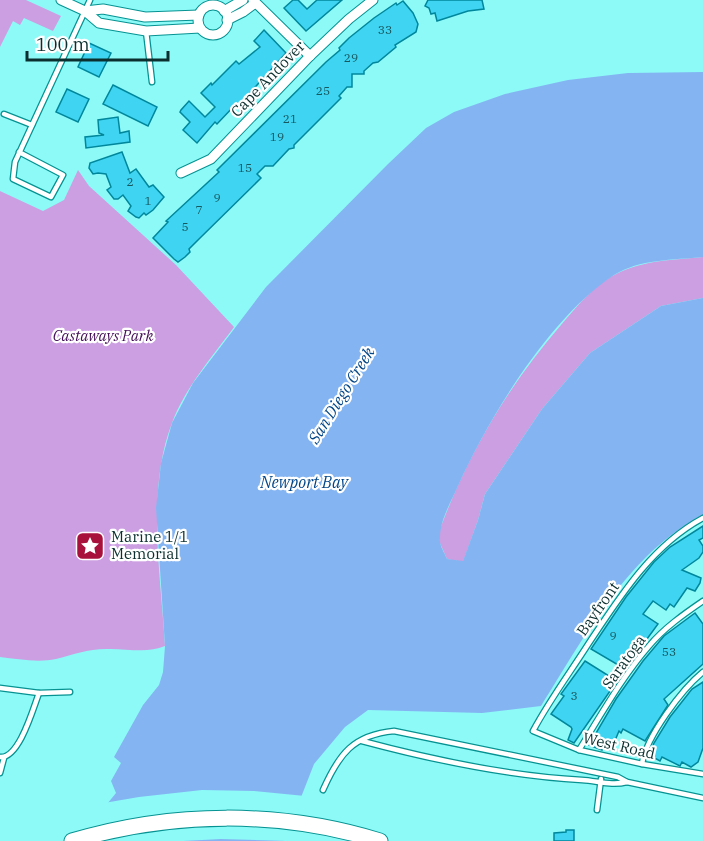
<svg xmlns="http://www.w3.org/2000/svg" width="703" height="841" viewBox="0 0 703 841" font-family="'IBM Plex Serif',serif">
<rect width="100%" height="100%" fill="#8dfaf8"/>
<g fill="#cc9fe2">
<polygon points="0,0 26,0 61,16 53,31 24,18 20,25 13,21 0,47"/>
<path d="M 78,170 L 89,186 L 176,265 L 234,327 C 212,357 185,388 172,423 C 146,490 161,576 165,646 C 147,654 125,648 106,649 C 88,649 72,655 56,659 C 38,663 18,659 0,657 L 0,191 L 43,211 L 64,200 Z"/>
<path d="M 703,257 L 703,298 L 661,306 L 590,353 L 542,409 L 485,494 L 478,520 L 463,562 L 447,559 L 439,541 L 440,529 C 468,454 508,386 561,325 C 577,306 595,284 618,273 C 645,260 673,260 703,257 Z"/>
</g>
<path fill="#84b5f2" d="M 703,72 L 703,257 C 673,260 640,259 614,275 C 550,317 489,417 458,486 C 451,502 440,520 440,538 C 439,545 444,552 447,559 L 463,561 L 478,520 L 485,494 L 542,409 L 590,353 L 661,306 L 703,298 L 703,515 C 627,554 585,637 541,706 L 482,713 L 368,710 L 345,727 L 314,764 L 284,841 L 77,841 L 116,793 L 111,781 L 121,763 L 114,757 L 143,705 L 159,685 L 163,672 L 165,646 L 156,508 L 161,463 L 172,423 L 193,383 L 266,287 L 388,164 L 426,128 L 454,112 L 505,94 L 568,80 L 628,73 Z"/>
<polygon fill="#8dfaf8" points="202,790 254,791 305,796 287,841 221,839 183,841 74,841 104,803 139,797"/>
<g fill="#3fd4f2" stroke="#00879c" stroke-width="1.5">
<polygon points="293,0 298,0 307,9 317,0 342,0 306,31 284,8"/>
<polygon points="428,0 482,0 484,9 468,11 437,21 435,13 431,14 429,8 425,6"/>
<polygon points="403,1 413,13 418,24 416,32 395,45 396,47 378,62 373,63 364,71 364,74 352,74 352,87 347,87 339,96 341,98 294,145 294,148 289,149 273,166 265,166 257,174 261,178 260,179 199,239 189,249 190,252 185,257 178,262 174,259 153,238 168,222 166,221 219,172 217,170 326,62 340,50 339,48 349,38 374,18 396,3 397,5"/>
<polygon points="264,30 286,53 238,106 236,104 217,124 215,122 197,143 183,130 190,122 180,112 181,110 189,101 205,117 215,107 201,93 211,83 212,85 236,61 239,64 260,47 254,41"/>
<polygon points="89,43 111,53 99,77 78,67"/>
<polygon points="113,85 157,107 148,126 103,104"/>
<polygon points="67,89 89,99 78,122 56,112"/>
<polygon points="118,117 120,133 129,131 130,142 86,148 85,137 104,135 99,133 98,120"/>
<polygon points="122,152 130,173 136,169 149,187 153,185 164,197 153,210 146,215 144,213 139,218 136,217 128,211 131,206 123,195 118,199 114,199 107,190 111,187 106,174 98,173 93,174 89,168 90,163"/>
<polygon points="703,526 703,538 699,540 703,546 703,552 699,558 682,570 701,578 700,583 695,591 687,588 674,607 670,604 666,610 653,601 643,614 658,624 625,669 591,649 626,597 654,562 670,547"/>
<polygon points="695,613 703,624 703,664 664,699 668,705 645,741 623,729 621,733 619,731 611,750 603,747 602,750 589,745 616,699 643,661 664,636"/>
<polygon points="585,661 617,681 574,743 568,740 572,729 571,727 551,714 564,696 561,694"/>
<polygon points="703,682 703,748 698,762 691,767 682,762 680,766 662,757 660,761 649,755 654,743 670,717 692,689"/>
<polygon points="566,830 574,830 574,841 554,841 554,833 566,832"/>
</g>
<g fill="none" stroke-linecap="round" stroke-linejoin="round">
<g stroke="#059291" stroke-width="7">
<g id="service">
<polyline points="146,31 152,82"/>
<polyline points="4,114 32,125"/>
<polyline points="19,152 63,175 51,197 13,179 15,162 90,0"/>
<path d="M 703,518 C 651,546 619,598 587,646 C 569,674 549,701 533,731 L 579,750 L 642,764 L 703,774"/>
<polyline points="0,688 39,693 70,692"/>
<path d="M 362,741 C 433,760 509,776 582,780 C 598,781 612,786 627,782"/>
<path d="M 579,750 C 601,715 622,677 649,646 C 664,628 684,614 703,601"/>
<path d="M 0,757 C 19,759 33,709 39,693"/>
<path d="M 642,764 C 646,737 682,689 703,672"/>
<polyline points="0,773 4,758"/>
<path d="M 323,790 C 339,754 353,735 394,731 L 618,777 L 627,782 L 703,798"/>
<polyline points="597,810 601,779"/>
</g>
</g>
<g stroke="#059291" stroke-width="11">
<g id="minor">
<polyline points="61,0 85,11 99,23 146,31 200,28"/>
<polyline points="253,0 310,56"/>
<circle cx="213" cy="20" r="15"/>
<polyline points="85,11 103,9 145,17 199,15"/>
<polyline points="224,11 243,0"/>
<polyline points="227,20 243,12 254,4"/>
<polyline points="181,173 211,159 310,56 349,19 373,0"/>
</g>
</g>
<g stroke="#059291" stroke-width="17">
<path id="trunk" d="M 72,841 C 172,811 280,810 380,841"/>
</g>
<use href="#service" stroke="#fff" stroke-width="4.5"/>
<use href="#minor" stroke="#fff" stroke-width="9"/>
<use href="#trunk" stroke="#fff" stroke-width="15"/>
</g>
<defs>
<g id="sight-square" transform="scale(1.5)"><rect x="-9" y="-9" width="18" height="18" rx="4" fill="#a8113b" stroke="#fff"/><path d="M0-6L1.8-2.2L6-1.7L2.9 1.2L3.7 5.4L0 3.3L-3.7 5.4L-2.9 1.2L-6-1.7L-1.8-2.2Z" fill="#fff"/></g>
</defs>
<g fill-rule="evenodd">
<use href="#sight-square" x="90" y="546"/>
</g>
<g text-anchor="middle" stroke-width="4.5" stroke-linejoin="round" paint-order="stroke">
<g font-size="12" fill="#17585f">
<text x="385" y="34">33</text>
<text x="351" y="62">29</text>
<text x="323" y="95">25</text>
<text x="290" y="123">21</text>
<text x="277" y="141">19</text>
<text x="245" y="172">15</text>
<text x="130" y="186">2</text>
<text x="217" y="202">9</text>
<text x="148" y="205">1</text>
<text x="199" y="214">7</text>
<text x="185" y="231">5</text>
<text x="613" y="640">9</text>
<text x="669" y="656">53</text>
<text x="574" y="700">3</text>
</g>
<g font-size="15" fill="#0a2f2e" stroke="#fff">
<text transform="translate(268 79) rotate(-46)" y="5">Cape Andover</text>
<text transform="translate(598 609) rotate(-55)" y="5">Bayfront</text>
<text transform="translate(624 662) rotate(-54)" y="5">Saratoga</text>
<text transform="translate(619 746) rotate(13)" y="5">West Road</text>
</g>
<g font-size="15" font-style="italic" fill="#430e57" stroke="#fff">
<text x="103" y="341">Castaways Park</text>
</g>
<g font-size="15" fill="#0a2f2e" stroke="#fff" text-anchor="start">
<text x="111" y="542">Marine 1/1<tspan x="111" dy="17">Memorial</tspan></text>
</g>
<g font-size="16" font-style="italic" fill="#024688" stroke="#fff">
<text transform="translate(341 395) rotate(-58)" y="6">San Diego Creek</text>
<text x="304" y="488">Newport Bay</text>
</g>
</g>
<path d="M27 51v9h141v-9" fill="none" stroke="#0a2f2e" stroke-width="3"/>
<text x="36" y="51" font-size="18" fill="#0a2f2e" stroke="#ffffff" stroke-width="4.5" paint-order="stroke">100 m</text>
</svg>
